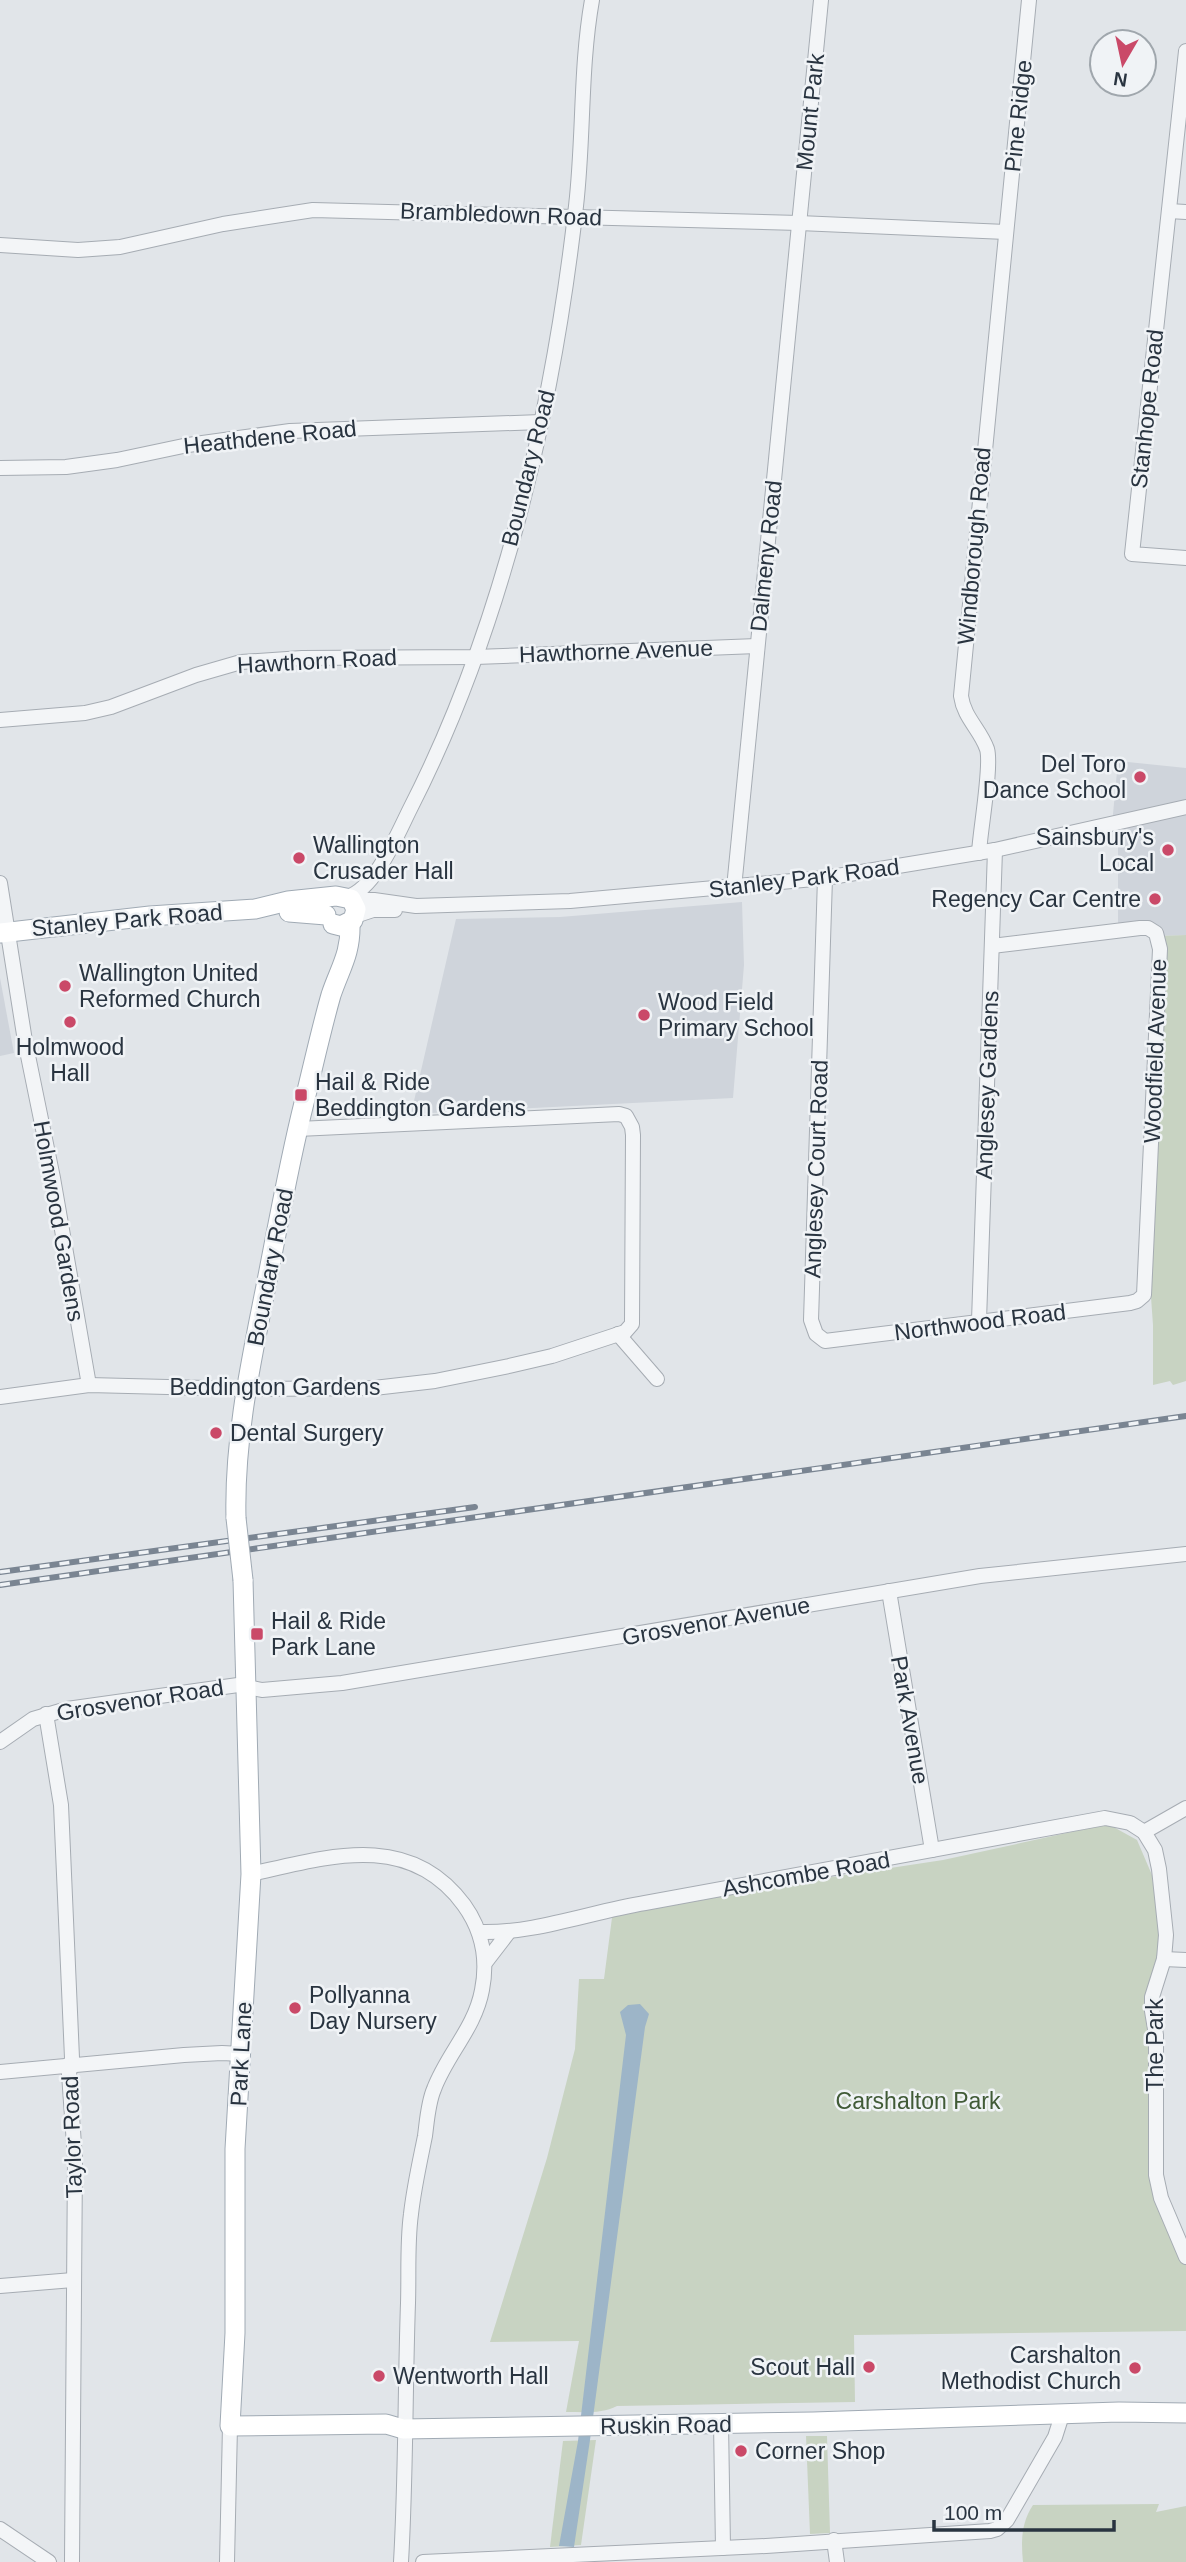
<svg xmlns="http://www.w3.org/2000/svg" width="1186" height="2562" viewBox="0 0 1186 2562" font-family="Helvetica,sans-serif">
<rect width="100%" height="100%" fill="#e1e5e9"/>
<g fill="#cfd4db">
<polygon points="1118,761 1186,768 1186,935 1159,936 1118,930 1118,842 1113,814"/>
<polygon points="742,902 744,965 733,1098 411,1114 456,919 560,917"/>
<polygon points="0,978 14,1053 0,1056"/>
</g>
<g fill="#c8d3c2">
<polygon points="1186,935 1186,1381 1173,1385 1170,1381 1153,1385 1153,1325 1151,1297 1159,936"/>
<path d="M 1108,1824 L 1137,1840 L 1152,1875 L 1162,1957 L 1151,1994 L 1153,2156 L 1186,2262 L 1186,2331 L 854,2335 L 855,2402 L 617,2406 C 602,2414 584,2412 566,2412 L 579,2341 L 490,2342 L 547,2158 L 575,2049 L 579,1979 L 604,1979 L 613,1910 L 943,1860 Z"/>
<polygon points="806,2436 827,2436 830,2533 810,2534"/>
<polygon points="596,2440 581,2545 550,2547 563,2441"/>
<path d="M 1159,2504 L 1156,2512 L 1186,2506 L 1186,2562 L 1023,2562 C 1021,2542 1021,2523 1033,2505 Z"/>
</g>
<polygon fill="#9db5c8" points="640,2004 649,2014 645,2027 590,2440 574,2547 559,2546 578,2441 626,2035 620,2012 628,2005"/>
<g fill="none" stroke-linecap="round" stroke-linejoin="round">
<g stroke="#a6acb3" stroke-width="16">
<g id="minor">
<polyline points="1186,51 1132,554 1186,558"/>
<polyline points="1169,211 1186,212"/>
<polyline points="0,245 78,250 120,247 223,224 313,210 799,223 1006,232"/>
<polyline points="0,468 66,467 117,460 188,445 290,431 541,422"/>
<polyline points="0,720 85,713 111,707 196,675 241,662 302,658 475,657 757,646"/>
<path d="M 979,853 C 980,831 992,766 987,749 C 980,729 964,718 961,696 L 1029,0"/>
<polyline points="825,878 811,1320 816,1334 825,1341 1130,1303 1137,1301 1144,1295 1160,949 1156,933 1148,928 1140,928 992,946"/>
<polyline points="0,883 25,1041 53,1178 89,1385"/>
<polyline points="734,888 821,0"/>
<path d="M 347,897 C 375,889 397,835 410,809 C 503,627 553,409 576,206 C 584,137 580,68 592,0"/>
<polyline points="354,903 361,900 374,900 416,906 570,901 825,878 995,850 1186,807"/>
<polyline points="355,916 373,910 395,910"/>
<polyline points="979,1321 995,850"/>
<polyline points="618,1334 657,1379"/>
<polyline points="0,1397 89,1385 246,1389 374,1388 435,1381 509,1366 552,1356 625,1332 632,1324 633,1135 632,1127 626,1116 619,1114 298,1129"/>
<polyline points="889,1591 932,1850"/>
<polyline points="46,1714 61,1805 72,2058 69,2074 75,2159 72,2562"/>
<polyline points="0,1742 33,1719 67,1709 238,1685 262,1690 342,1683 980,1576 1186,1554"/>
<polyline points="1144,1832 1186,1808"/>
<path d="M 251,1874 C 327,1857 409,1830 464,1905 C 482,1930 488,1960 482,1990 C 475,2028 447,2054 434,2089 C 428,2103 427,2121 425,2136 C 420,2161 414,2187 411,2214 C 407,2243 409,2274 408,2303 C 405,2389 406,2476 401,2562"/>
<path d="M 479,1932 C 534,1934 590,1912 645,1903 C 799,1876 952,1846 1105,1818 L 1130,1823 L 1144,1832 L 1155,1850 L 1159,1869 L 1166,1935 L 1164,1959 L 1152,1997 L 1152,2011 L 1156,2035 L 1156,2175 L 1161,2198 L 1186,2257"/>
<polyline points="1164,1959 1186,1960"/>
<polyline points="485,1963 508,1933"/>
<polyline points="0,2072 184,2055 222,2053 241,2054"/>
<polyline points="0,2286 73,2280"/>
<polyline points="721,2423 723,2548"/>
<polyline points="0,2529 49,2562"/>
<polyline points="834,2540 837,2562"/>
<polyline points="227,2562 230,2426"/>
<polyline points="423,2562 766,2546 990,2531 997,2529 1007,2520 1055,2437 1062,2415"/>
</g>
</g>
<g stroke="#a0aab4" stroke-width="21">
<g id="major">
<polyline points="289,912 326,915"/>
<polyline points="0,933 150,916 255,909 288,901 336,896 351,899 356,909 353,920 341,926 333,924"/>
<path d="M 236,1518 C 234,1439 251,1362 266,1286 C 278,1225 289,1163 304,1103 C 313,1067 321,1030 331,995 C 340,968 351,954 350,923"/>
<polyline points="243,1580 251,1874 235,2149 235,2333 230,2426 386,2424 403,2429 813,2422 1119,2412 1186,2413"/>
</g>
</g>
<use href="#minor" stroke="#f3f5f7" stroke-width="14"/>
<use href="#major" stroke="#fff" stroke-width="19"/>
<g stroke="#7a8592" stroke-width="6">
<g id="rail">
<polyline points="0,1572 475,1507"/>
<polyline points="0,1585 1186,1416"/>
</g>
</g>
<use href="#rail" stroke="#f0f3f6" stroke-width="3.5" stroke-dasharray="10" stroke-linecap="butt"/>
<g stroke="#a0aab4" stroke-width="21" stroke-linecap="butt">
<polyline id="major-bridge" points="236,1518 243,1580"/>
</g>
<use href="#major-bridge" stroke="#fff" stroke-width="19"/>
</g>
<g fill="#ca4968" stroke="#f0f3f6" stroke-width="2.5">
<circle cx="1140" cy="777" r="7"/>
<circle cx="1168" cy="850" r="7"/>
<circle cx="299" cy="858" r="7"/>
<circle cx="1155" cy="899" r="7"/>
<circle cx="65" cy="986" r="7"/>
<circle cx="644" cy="1015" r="7"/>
<circle cx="70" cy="1022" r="7"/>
<rect x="294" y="1088" width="14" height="14" rx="3.5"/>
<circle cx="216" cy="1433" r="7"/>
<rect x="250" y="1627" width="14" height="14" rx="3.5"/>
<circle cx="295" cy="2008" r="7"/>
<circle cx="869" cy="2367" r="7"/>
<circle cx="1135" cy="2368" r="7"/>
<circle cx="379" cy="2376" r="7"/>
<circle cx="741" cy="2451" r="7"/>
</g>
<g text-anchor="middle" stroke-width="5" stroke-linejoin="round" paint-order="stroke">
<g font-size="23" fill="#293440" stroke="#f0f3f6">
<text transform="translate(810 112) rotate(-84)" y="8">Mount Park</text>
<text transform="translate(1018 116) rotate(-84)" y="8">Pine Ridge</text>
<text transform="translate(501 214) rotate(2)" y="8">Brambledown Road</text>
<text transform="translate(1147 409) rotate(-84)" y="8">Stanhope Road</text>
<text transform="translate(270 437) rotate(-6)" y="8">Heathdene Road</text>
<text transform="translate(528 468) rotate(-76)" y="8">Boundary Road</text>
<text transform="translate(974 546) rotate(-85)" y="8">Windborough Road</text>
<text transform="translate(766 556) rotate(-84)" y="8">Dalmeny Road</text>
<text transform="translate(616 651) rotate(-2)" y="8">Hawthorne Avenue</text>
<text transform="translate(317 661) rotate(-3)" y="8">Hawthorn Road</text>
<text transform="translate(804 878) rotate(-7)" y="8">Stanley Park Road</text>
<text transform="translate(127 920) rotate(-5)" y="8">Stanley Park Road</text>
<text transform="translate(1155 1051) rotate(-88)" y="8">Woodfield Avenue</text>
<text transform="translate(987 1085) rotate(-88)" y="8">Anglesey Gardens</text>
<text transform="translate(816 1169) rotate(-88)" y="8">Anglesey Court Road</text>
<text transform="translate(59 1221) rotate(80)" y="8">Holmwood Gardens</text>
<text transform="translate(270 1267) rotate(-79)" y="8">Boundary Road</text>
<text transform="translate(980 1322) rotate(-7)" y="8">Northwood Road</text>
<text x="275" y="1395">Beddington Gardens</text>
<text transform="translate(716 1621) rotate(-10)" y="8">Grosvenor Avenue</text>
<text transform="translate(140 1700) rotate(-9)" y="8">Grosvenor Road</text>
<text transform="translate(910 1720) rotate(80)" y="8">Park Avenue</text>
<text transform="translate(806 1874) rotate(-10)" y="8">Ashcombe Road</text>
<text transform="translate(1155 2045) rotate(-90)" y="8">The Park</text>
<text transform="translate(241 2054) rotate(-87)" y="8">Park Lane</text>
<text transform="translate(72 2137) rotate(-92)" y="8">Taylor Road</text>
<text transform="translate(666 2425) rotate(-1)" y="8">Ruskin Road</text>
</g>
<g font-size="23" fill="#293440" stroke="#f0f3f6" text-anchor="start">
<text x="1126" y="772" text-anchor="end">Del Toro<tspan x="1126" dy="26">Dance School</tspan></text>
<text x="1154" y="845" text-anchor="end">Sainsbury's<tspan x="1154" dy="26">Local</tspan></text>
<text x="313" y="853">Wallington<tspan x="313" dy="26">Crusader Hall</tspan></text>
<text x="1141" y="907" text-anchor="end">Regency Car Centre</text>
<text x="79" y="981">Wallington United<tspan x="79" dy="26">Reformed Church</tspan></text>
<text x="658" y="1010">Wood Field<tspan x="658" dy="26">Primary School</tspan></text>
<text x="70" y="1055" text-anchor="middle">Holmwood<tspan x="70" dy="26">Hall</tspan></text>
<text x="315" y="1090">Hail &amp; Ride<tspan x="315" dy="26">Beddington Gardens</tspan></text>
<text x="230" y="1441">Dental Surgery</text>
<text x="271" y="1629">Hail &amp; Ride<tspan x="271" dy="26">Park Lane</tspan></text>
<text x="309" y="2003">Pollyanna<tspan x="309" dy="26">Day Nursery</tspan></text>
<text x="1121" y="2363" text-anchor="end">Carshalton<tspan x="1121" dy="26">Methodist Church</tspan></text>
<text x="855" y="2375" text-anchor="end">Scout Hall</text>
<text x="393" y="2384">Wentworth Hall</text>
<text x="755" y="2459">Corner Shop</text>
</g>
<g font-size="23" fill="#415b37" stroke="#f0f3f6">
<text x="918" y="2109">Carshalton Park</text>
</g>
</g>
<g transform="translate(1123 63) rotate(189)"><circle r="33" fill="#f0f3f6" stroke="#a0a7ad" stroke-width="2"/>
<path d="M0-5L12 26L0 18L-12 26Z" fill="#ca4968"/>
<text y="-10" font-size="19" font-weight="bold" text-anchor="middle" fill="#293440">N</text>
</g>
<path d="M934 2520v10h180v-10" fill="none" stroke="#293440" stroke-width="3.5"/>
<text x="944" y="2520" font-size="21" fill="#293440" stroke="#f0f3f6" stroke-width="5" paint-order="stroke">100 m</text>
</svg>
